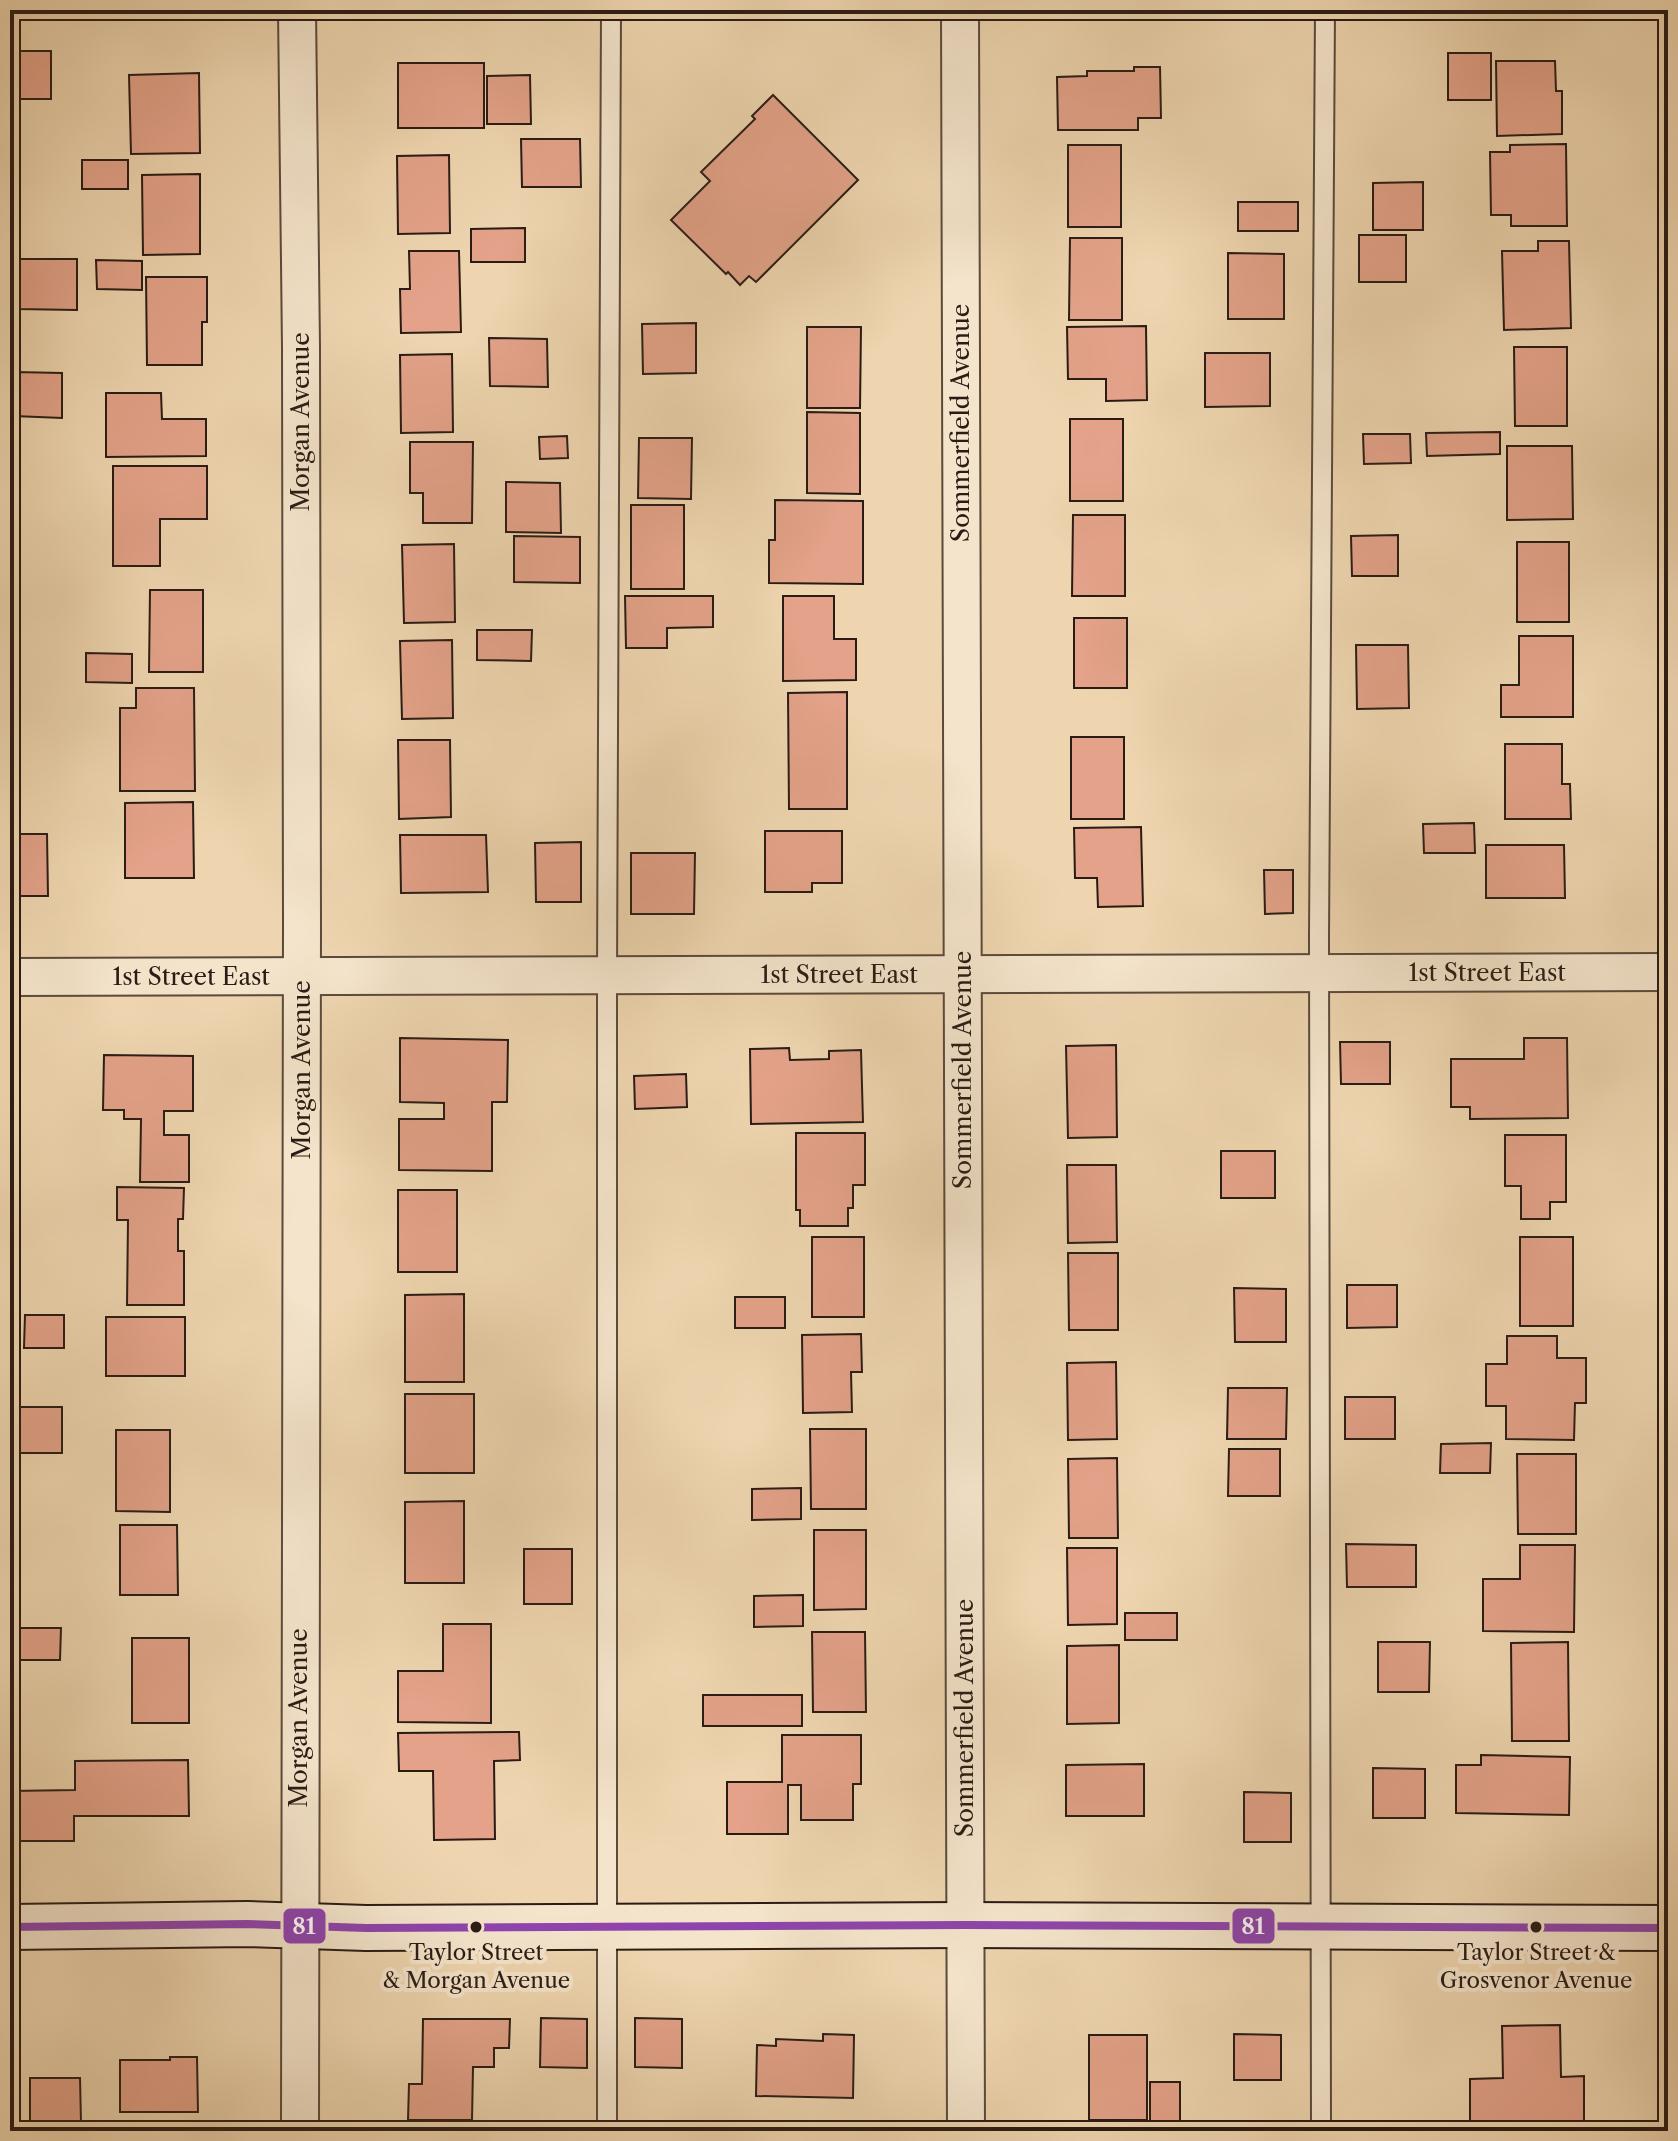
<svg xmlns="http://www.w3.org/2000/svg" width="1678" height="2141" viewBox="0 0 1678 2141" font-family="'Libre Caslon Text',serif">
<rect width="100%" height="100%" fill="#eed5af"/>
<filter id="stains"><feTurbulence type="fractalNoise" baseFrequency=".0025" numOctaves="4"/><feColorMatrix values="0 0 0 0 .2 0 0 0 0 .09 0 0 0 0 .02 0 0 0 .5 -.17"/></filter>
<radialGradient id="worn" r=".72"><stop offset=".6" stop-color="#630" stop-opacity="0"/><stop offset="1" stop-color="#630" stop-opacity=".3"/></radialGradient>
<g fill="#e3a289" stroke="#2a1c15" stroke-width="2">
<rect x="14" y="51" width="37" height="48"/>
<rect x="1448" y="53" width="43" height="47"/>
<polygon points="1496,61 1555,61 1556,91 1562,91 1562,134 1497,136"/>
<rect x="398" y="63" width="86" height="65"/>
<polygon points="1134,67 1160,67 1161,118 1138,118 1138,130 1058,130 1057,77 1087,76 1087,71 1134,71"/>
<polygon points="199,73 200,153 131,154 129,75"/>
<polygon points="530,75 531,124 487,124 487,76"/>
<polygon points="773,95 858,180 756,282 749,276 740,285 728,272 726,274 671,220 710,181 701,172 755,119 752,116"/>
<polygon points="521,139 580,139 581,187 522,187"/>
<polygon points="1566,144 1567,226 1511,226 1511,215 1491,215 1490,152 1510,152 1510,145"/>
<rect x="1068" y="145" width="53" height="82"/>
<polygon points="449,155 450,233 398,234 397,156"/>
<rect x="82" y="160" width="46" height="29"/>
<polygon points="200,174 200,254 143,255 142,175"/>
<polygon points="1423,182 1423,230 1373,230 1373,183"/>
<rect x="1238" y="202" width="60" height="29"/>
<polygon points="525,228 525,262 471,262 471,229"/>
<rect x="1359" y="235" width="47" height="47"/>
<polygon points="1070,238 1122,238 1122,320 1069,320"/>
<polygon points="1538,241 1569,241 1571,328 1504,330 1502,251 1538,251"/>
<polygon points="409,251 459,251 461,332 401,333 400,289 410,289"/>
<polygon points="1228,253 1284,254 1284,319 1228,319"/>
<polygon points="17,259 77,259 77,310 17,309"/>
<polygon points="96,260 142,261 142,290 97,289"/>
<polygon points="146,277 207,277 207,322 202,322 202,365 147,365"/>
<polygon points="696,323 696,373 643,374 642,324"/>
<polygon points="1146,326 1147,400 1106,401 1106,379 1068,379 1067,327"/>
<polygon points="807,327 861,327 860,408 807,408"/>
<polygon points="489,338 547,339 548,387 490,386"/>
<polygon points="1514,347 1567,347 1567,426 1515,426"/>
<polygon points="1205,353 1270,353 1270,406 1205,407"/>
<polygon points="452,354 453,432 401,433 400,355"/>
<polygon points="15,372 62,373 62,418 14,416"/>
<polygon points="106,393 161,393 162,419 206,419 206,456 106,457"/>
<polygon points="807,412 860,413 860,494 807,493"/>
<rect x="1070" y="419" width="53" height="82"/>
<polygon points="1500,432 1500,454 1427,456 1426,433"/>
<polygon points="1363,434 1410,434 1411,463 1364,464"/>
<polygon points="567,436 568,458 540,459 539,437"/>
<polygon points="639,438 692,438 691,499 638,498"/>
<polygon points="410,442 473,442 472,523 423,523 423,493 410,493"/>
<polygon points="1507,446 1572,446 1573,519 1507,520"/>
<polygon points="113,466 207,466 207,519 160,519 160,566 113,566"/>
<polygon points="506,482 560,483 561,533 506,532"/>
<polygon points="775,500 863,501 863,584 769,583 769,540 775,540"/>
<rect x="631" y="505" width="53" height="84"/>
<polygon points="1073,515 1125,515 1125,596 1072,596"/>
<polygon points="1398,535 1398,576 1352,576 1351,536"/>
<polygon points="514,536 580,537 580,583 514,582"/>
<rect x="1517" y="542" width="52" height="80"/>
<polygon points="454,544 455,622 404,623 402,545"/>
<polygon points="150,590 203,590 203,672 149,672"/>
<polygon points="625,596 713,596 713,627 667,628 667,648 626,648"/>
<polygon points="783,596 834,596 834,639 856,639 856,680 783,681"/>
<rect x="1074" y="618" width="53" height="70"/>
<polygon points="477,630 532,630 531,661 477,660"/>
<polygon points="1519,636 1573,636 1573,717 1501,717 1501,685 1519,685"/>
<polygon points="452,640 453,718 402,719 400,641"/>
<polygon points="1356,645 1408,645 1409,708 1357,709"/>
<polygon points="86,653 132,654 132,683 86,682"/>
<polygon points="136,688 194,688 195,791 120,791 120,708 136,708"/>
<polygon points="847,692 847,809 789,809 788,693"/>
<rect x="1071" y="737" width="53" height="82"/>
<polygon points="398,740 450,740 451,817 399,819"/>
<polygon points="1505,744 1562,744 1562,784 1570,784 1571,819 1505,819"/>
<polygon points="193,802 194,878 125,878 125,803"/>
<polygon points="1474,823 1475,853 1424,853 1423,824"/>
<polygon points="1141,827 1143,906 1098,907 1097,878 1075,878 1074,828"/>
<polygon points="765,831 842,831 842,883 812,883 812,892 765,892"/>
<polygon points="10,834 47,834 48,896 10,896"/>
<polygon points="400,835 486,835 488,892 401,893"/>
<polygon points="581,842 581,902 536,902 535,843"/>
<polygon points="1486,845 1564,845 1565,898 1486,898"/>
<polygon points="631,853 695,853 694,914 631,914"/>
<polygon points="1264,870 1293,870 1293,913 1265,914"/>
<polygon points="400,1038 508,1040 507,1102 492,1102 492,1171 399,1170 399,1119 444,1119 444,1103 400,1102"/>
<polygon points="1524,1038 1567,1038 1568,1118 1470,1119 1470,1107 1451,1107 1451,1059 1524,1059"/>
<polygon points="1340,1042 1390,1042 1390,1084 1341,1084"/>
<polygon points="1116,1045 1117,1137 1068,1138 1066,1046"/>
<polygon points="789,1048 790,1060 829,1059 829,1051 861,1050 863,1122 751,1124 750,1049"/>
<polygon points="104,1055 193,1056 193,1111 164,1111 164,1135 189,1135 189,1182 140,1182 141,1119 124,1119 124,1110 103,1110"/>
<polygon points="686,1074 687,1107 635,1109 634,1076"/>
<polygon points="796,1133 865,1133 865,1185 853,1185 853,1208 848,1208 848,1226 800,1226 800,1210 796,1210"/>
<polygon points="1505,1135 1566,1135 1566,1202 1550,1202 1550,1219 1521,1219 1521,1186 1505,1186"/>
<rect x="1221" y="1151" width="54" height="47"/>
<polygon points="1067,1165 1116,1165 1117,1242 1068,1243"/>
<polygon points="117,1187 184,1188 183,1219 178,1219 178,1251 184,1251 184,1305 127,1305 128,1220 117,1220"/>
<rect x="398" y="1190" width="59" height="82"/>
<rect x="812" y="1237" width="52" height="80"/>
<rect x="1520" y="1237" width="53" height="89"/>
<polygon points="1068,1253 1118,1253 1118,1330 1069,1330"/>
<polygon points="1347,1285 1397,1285 1397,1327 1347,1328"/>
<polygon points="1234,1288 1286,1289 1286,1342 1235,1342"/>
<polygon points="464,1294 464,1382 405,1382 405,1295"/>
<rect x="735" y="1297" width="50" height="31"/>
<polygon points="25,1315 64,1315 64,1348 24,1348"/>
<rect x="106" y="1317" width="79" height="59"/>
<polygon points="861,1334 862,1372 851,1372 852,1412 803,1413 802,1335"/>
<polygon points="1507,1336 1557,1336 1557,1358 1586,1358 1586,1403 1575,1403 1574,1440 1506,1439 1506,1406 1486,1406 1486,1364 1507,1364"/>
<polygon points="1116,1362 1117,1439 1068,1440 1067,1363"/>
<polygon points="1228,1388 1287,1388 1286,1439 1227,1439"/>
<rect x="405" y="1394" width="69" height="79"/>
<rect x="1345" y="1397" width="50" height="42"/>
<polygon points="12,1407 62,1407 62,1453 13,1453"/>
<polygon points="810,1429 866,1429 866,1509 811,1509"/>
<polygon points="116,1430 170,1430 170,1512 116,1511"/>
<polygon points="1491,1443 1490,1473 1440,1473 1441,1444"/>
<polygon points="1229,1449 1280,1449 1280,1496 1228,1496"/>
<polygon points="1517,1454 1576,1454 1576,1534 1518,1534"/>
<polygon points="1117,1458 1118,1538 1069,1538 1068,1459"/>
<polygon points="801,1488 801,1519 752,1520 752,1489"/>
<polygon points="464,1501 464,1583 405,1583 405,1502"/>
<polygon points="120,1525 177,1525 178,1595 120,1595"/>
<polygon points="814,1530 866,1530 866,1609 814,1610"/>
<polygon points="1346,1544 1416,1545 1416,1587 1347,1587"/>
<polygon points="1520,1545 1575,1545 1574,1632 1483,1631 1483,1579 1520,1579"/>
<polygon points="1067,1548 1117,1548 1117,1624 1068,1625"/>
<rect x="524" y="1549" width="48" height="55"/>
<polygon points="803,1595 803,1626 754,1627 754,1596"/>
<rect x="1125" y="1613" width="52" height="27"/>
<polygon points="443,1624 491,1624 491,1723 398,1722 398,1671 443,1671"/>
<polygon points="14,1628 61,1628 60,1660 14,1660"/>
<polygon points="812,1632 865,1632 866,1712 813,1712"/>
<rect x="132" y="1638" width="57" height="85"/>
<polygon points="1378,1642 1430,1642 1429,1692 1378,1692"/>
<polygon points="1568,1642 1569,1741 1512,1741 1511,1643"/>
<polygon points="1119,1645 1119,1723 1067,1724 1067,1646"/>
<rect x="703" y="1695" width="99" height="31"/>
<polygon points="519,1732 520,1760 494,1761 495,1839 434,1840 433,1771 399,1771 398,1733"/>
<polygon points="782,1735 861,1735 861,1784 853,1784 853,1820 801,1820 801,1785 788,1785 788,1834 727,1834 727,1782 782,1782"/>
<polygon points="1481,1755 1570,1757 1569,1815 1456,1813 1456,1765 1481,1765"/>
<polygon points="188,1760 189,1816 74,1816 74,1841 10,1841 10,1791 75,1790 75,1761"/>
<polygon points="1144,1764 1144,1816 1066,1816 1066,1765"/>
<polygon points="1373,1768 1425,1769 1425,1818 1373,1818"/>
<polygon points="1244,1792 1291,1793 1291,1842 1244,1842"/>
<polygon points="541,2018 587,2019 587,2068 540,2067"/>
<polygon points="635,2018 682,2019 682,2068 635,2067"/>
<polygon points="423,2019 510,2019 509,2048 494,2048 494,2067 473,2067 472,2120 408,2120 409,2084 422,2084"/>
<polygon points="1560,2025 1561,2077 1584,2076 1584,2131 1470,2131 1470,2079 1503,2078 1502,2026"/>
<polygon points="823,2034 854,2035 853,2098 756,2096 757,2045 776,2046 776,2039 823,2041"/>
<polygon points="1234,2034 1281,2035 1281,2080 1234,2080"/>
<rect x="1089" y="2035" width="58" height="85"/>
<polygon points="170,2057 197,2057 198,2112 120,2112 120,2060 170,2060"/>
<polygon points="30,2078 80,2078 81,2123 30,2122"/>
<polygon points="1150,2082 1180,2082 1180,2128 1150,2127"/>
<rect x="1077" y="2130" width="110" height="1"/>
</g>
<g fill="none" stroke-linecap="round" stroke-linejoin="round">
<g stroke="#5b4a3c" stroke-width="22">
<g id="lane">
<polyline points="607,2131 607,975 611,10"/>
<polyline points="1321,2131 1319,937 1325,10"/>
</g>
</g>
<g stroke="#5b4a3c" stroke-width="40">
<g id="street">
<polyline points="297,10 301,347 302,923 300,2131"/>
<polyline points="960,10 966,2131"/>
<polyline points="10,977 1668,972"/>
</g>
</g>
<g stroke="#2a1c15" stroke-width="48">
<polyline id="secondary" points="10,1927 247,1924 366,1928 965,1925 1668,1928"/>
</g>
<use href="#lane" stroke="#f4e4cb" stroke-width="18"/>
<use href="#street" stroke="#f4e4cb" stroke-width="36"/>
<use href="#secondary" stroke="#f4e4cb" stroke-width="44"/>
<g stroke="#f4e4cb" stroke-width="14">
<polyline id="bus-1" points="10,1927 247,1924 366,1928 965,1925 1668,1928"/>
</g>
<use href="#bus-1" stroke="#8e44ad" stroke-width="8"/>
</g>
<g fill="#2a1c15" stroke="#f4e4cb" stroke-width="3">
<circle cx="476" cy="1927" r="7"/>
<circle cx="1536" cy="1927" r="7"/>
</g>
<g text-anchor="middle" stroke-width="8" stroke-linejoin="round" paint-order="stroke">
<g font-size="22" fill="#2a1c15" stroke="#f4e4cb">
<text x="476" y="1960">Taylor Street<tspan x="476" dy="28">&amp; Morgan Avenue</tspan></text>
<text x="1536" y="1960">Taylor Street &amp;<tspan x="1536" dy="28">Grosvenor Avenue</tspan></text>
</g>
<g font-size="24" fill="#2a1c15" stroke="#f4e4cb">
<text transform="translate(301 422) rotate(-90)" y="8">Morgan Avenue</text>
<text transform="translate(961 423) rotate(-90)" y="8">Sommerfield Avenue</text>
<text x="1487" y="981">1st Street East</text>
<text x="839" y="983">1st Street East</text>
<text x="191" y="985">1st Street East</text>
<text transform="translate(302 1070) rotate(-90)" y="8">Morgan Avenue</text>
<text transform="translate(963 1070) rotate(-90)" y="8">Sommerfield Avenue</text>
<text transform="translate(299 1718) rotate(-90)" y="8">Morgan Avenue</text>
<text transform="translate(965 1718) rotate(-90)" y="8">Sommerfield Avenue</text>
</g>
</g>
<g stroke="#f4e4cb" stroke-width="3">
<rect x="282" y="1907" width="45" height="38" rx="8" fill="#8e44ad"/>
<rect x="1231" y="1907" width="45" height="38" rx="8" fill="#8e44ad"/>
</g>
<g font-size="22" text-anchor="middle" font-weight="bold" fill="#fff">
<text x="304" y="1934">81</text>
<text x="1253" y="1934">81</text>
</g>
<rect width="1678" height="2141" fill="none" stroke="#eed5af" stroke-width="40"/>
<rect x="12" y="12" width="1654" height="2117" fill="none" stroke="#2a1c15" stroke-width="4"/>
<rect x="20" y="20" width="1638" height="2101" fill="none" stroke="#2a1c15" stroke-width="2"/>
<rect width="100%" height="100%" filter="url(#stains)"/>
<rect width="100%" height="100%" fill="url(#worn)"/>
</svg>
